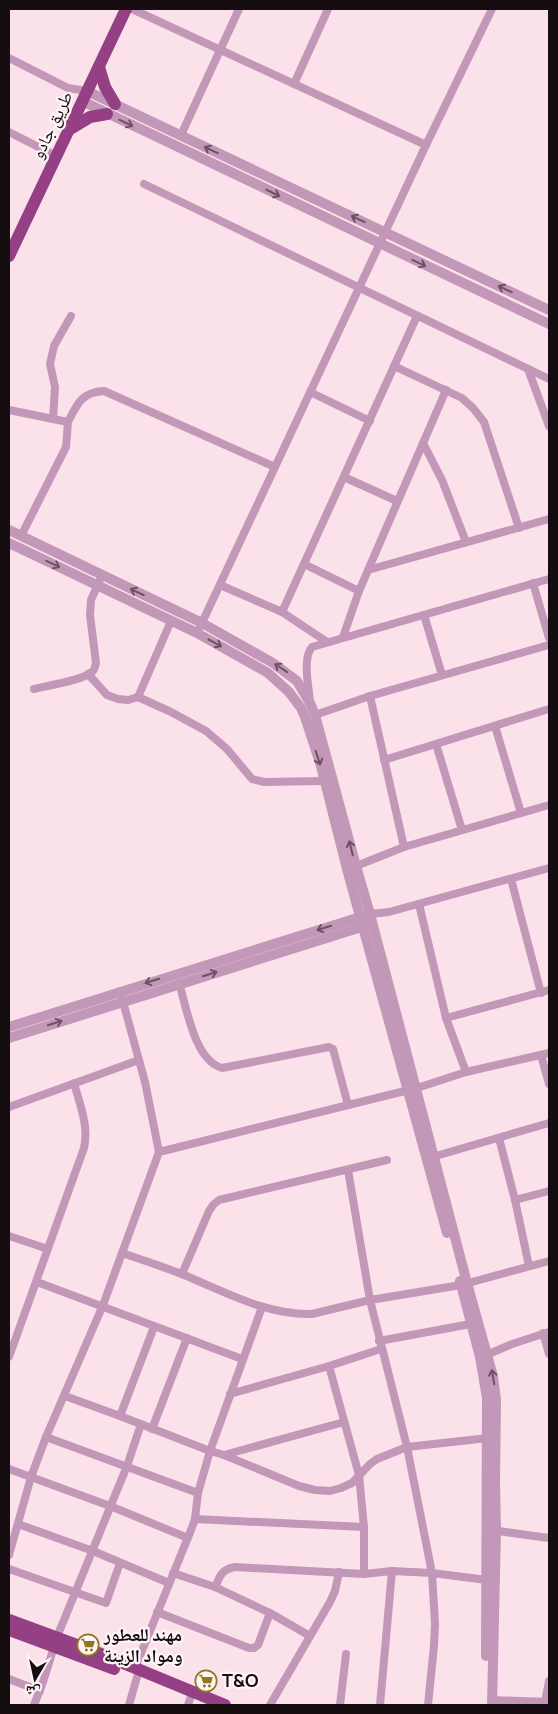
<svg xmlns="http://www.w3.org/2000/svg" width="558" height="1714" viewBox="0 0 558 1714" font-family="Manrope,'Noto Naskh Arabic',sans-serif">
<rect width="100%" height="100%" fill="#fbe2ea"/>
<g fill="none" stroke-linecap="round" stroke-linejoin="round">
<g stroke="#c397b8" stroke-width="8">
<polyline points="132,9 426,145 200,627"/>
<polyline points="9,58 68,88 87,91"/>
<polyline points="294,84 328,9"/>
<polyline points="9,132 56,156"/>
<polyline points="181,135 239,9"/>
<polyline points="426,145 492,9"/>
<polyline points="144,184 549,379"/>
<polyline points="394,366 462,398 473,408 484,422 519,528"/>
<polyline points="528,369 549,426"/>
<polyline points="310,392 370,421"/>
<path d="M 9,410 L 68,422 C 77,404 82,392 104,391 L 275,467"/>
<polyline points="53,419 55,387 50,364 54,346 71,316"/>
<polyline points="423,443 442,480 466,542"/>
<polyline points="344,477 397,501"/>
<polyline points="21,536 66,447 68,422"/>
<polyline points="304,564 359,591"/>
<polyline points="368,570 549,519"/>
<polyline points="533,583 549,638"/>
<polyline points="220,585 282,612 327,642"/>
<polyline points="282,612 417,316"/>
<polyline points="424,615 442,675"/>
<polyline points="343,637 359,591 446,390"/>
<polyline points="88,674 107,695 118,699 128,700 138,697 171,712 206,731 227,749 252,779 264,782 325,781"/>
<path d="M 34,689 C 46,686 85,680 93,671 C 95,669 95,666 96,663 L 90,615 L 91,600 L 102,575"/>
<polyline points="370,696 404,847"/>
<polyline points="138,697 171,621"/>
<path d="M 310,702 C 309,688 302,658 312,647 L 549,579"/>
<polyline points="315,715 370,696 549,645"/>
<polyline points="495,726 521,813"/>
<polyline points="436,744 462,830"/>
<polyline points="384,760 549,709"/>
<polyline points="356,866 404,847 549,805"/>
<polyline points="511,879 541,993"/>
<polyline points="419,904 446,1018 466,1072"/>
<polyline points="370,914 389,912 549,868"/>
<path d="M 179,983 C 187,1008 194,1060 222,1068 L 329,1047 L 333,1049 L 348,1105"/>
<polyline points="446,1018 549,990"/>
<polyline points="541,1055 549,1084"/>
<polyline points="9,1107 139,1060"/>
<polyline points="499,1138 515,1200 529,1266"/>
<polyline points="159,1152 417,1088 466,1072 549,1053"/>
<polyline points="429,1158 549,1123"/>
<polyline points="348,1170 370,1300 407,1447 432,1573 435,1624 434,1646 428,1705"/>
<polyline points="515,1200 549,1191"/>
<polyline points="9,1236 48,1249"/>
<path d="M 122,1253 C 143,1260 164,1267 184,1275 C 225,1292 266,1315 312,1314 L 370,1300 L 461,1285 L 549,1261"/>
<polyline points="182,1274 209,1211 213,1205 219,1200 387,1160"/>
<polyline points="37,1282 242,1359"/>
<polyline points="543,1333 549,1354"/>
<polyline points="379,1341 476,1323"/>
<polyline points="484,1356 512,1344 549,1332"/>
<path d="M 9,1357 L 84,1148 C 89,1126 80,1105 74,1083"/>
<polyline points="329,1366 359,1475 364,1527 364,1574"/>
<polyline points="230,1394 329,1366 381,1349"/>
<polyline points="65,1396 120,1416 210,1451 224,1455 299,1486 315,1490 330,1491 341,1488 352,1483 370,1464 377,1459 407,1447 488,1438"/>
<polyline points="120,1416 154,1327"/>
<polyline points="152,1429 187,1338"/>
<polyline points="46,1437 198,1493"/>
<polyline points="224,1455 344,1422"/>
<polyline points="9,1469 110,1506 188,1538"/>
<polyline points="195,1519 364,1527"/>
<polyline points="18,1524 93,1551 169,1583"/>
<polyline points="491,1530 549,1538"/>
<polyline points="9,1555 31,1477 46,1437 103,1305 159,1152 145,1082 120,991"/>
<polyline points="9,1569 106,1603 120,1563"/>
<polyline points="173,1573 215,1587 270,1613 310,1636"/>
<path d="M 215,1587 C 220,1576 222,1569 235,1567 L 364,1574 L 392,1571 L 432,1573 L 487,1580"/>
<polyline points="157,1612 249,1648 254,1648 258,1645 270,1613"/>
<polyline points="135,1668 191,1530 195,1519 198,1493 210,1451 262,1307"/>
<polyline points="9,1679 40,1691"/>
<polyline points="491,1700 549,1702"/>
<polyline points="545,1702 549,1681"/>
<polyline points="34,1705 43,1682 57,1637 127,1466 141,1424"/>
<polyline points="129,1705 137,1677"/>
<polyline points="188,1705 190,1699"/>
<polyline points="270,1705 330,1602 335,1591 339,1572"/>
<polyline points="340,1705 346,1654"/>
<polyline points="380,1705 392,1571"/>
</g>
<g stroke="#c397b8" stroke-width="10">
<polyline points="87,91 549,310"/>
<polyline points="82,101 549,324"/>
<polyline points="9,530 202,623 273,663 297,681 310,703 315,715 356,866 370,914 467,1283 493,1376 496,1400 495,1482 496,1530 492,1705"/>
<polyline points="9,543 197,633 268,673 289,692 301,708 305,717 321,766 347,869 447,1233"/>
<polyline points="9,1027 367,915"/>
<polyline points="9,1038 368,925"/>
<polyline points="460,1281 480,1357 487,1398 486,1656"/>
</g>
<g stroke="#954084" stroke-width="12">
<polyline points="99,67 105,87 115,104"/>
<polyline points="70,129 90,117 107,114"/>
<polyline points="9,256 126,9"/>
<polyline points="9,1620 101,1654 225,1705"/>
<polyline points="9,1630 114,1669"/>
</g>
</g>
<defs><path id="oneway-shaft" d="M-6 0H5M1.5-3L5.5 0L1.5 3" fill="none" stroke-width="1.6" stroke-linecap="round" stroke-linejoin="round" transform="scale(1.25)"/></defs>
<g stroke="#6c5264">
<use href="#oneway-shaft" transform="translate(126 123) rotate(26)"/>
<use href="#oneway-shaft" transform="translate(211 150) rotate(-155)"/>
<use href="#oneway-shaft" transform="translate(273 193) rotate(26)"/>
<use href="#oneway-shaft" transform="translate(358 219) rotate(-155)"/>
<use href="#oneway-shaft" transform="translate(419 263) rotate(25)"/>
<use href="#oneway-shaft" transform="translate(505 289) rotate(-155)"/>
<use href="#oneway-shaft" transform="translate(53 564) rotate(25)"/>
<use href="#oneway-shaft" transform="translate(137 592) rotate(-155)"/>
<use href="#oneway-shaft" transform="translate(215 643) rotate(29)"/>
<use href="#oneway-shaft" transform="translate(281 668) rotate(-146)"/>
<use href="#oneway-shaft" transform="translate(318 758) rotate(72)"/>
<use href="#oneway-shaft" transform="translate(351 848) rotate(-104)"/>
<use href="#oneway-shaft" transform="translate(324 928) rotate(163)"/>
<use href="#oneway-shaft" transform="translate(210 974) rotate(-17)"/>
<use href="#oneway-shaft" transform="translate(152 981) rotate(163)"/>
<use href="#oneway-shaft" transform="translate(55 1023) rotate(-18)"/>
<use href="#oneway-shaft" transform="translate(493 1377) rotate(-100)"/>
</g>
<defs>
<g id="supermarket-ring" transform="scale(1.125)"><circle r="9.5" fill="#fef4f7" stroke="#8d781d" stroke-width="1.5"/><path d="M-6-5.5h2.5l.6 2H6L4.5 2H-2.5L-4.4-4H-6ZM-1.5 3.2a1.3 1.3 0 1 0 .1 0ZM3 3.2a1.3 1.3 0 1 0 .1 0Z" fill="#8d781d"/></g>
</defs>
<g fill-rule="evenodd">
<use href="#supermarket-ring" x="88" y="1645"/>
<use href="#supermarket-ring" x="206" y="1681"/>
</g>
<g text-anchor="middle" stroke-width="4.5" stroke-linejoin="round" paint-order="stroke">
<g font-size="18" fill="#150d0f" stroke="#fef4f7">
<text transform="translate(52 125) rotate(-64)" y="6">طريق جادو</text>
</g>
<g font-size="18" font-weight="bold" fill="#150d0f" stroke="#fef4f7" text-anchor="start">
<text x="104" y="1641">مهند للعطور<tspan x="104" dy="21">ومواد الزينة</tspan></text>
<text x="222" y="1687">T&amp;O</text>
</g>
</g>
<rect width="558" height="1714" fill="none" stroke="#150d0f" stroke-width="20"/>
<g transform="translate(35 1679) rotate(189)" stroke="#fef4f7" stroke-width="4" paint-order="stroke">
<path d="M0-4L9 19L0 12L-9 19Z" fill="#150d0f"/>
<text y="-8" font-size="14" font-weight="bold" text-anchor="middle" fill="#150d0f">ش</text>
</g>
</svg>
